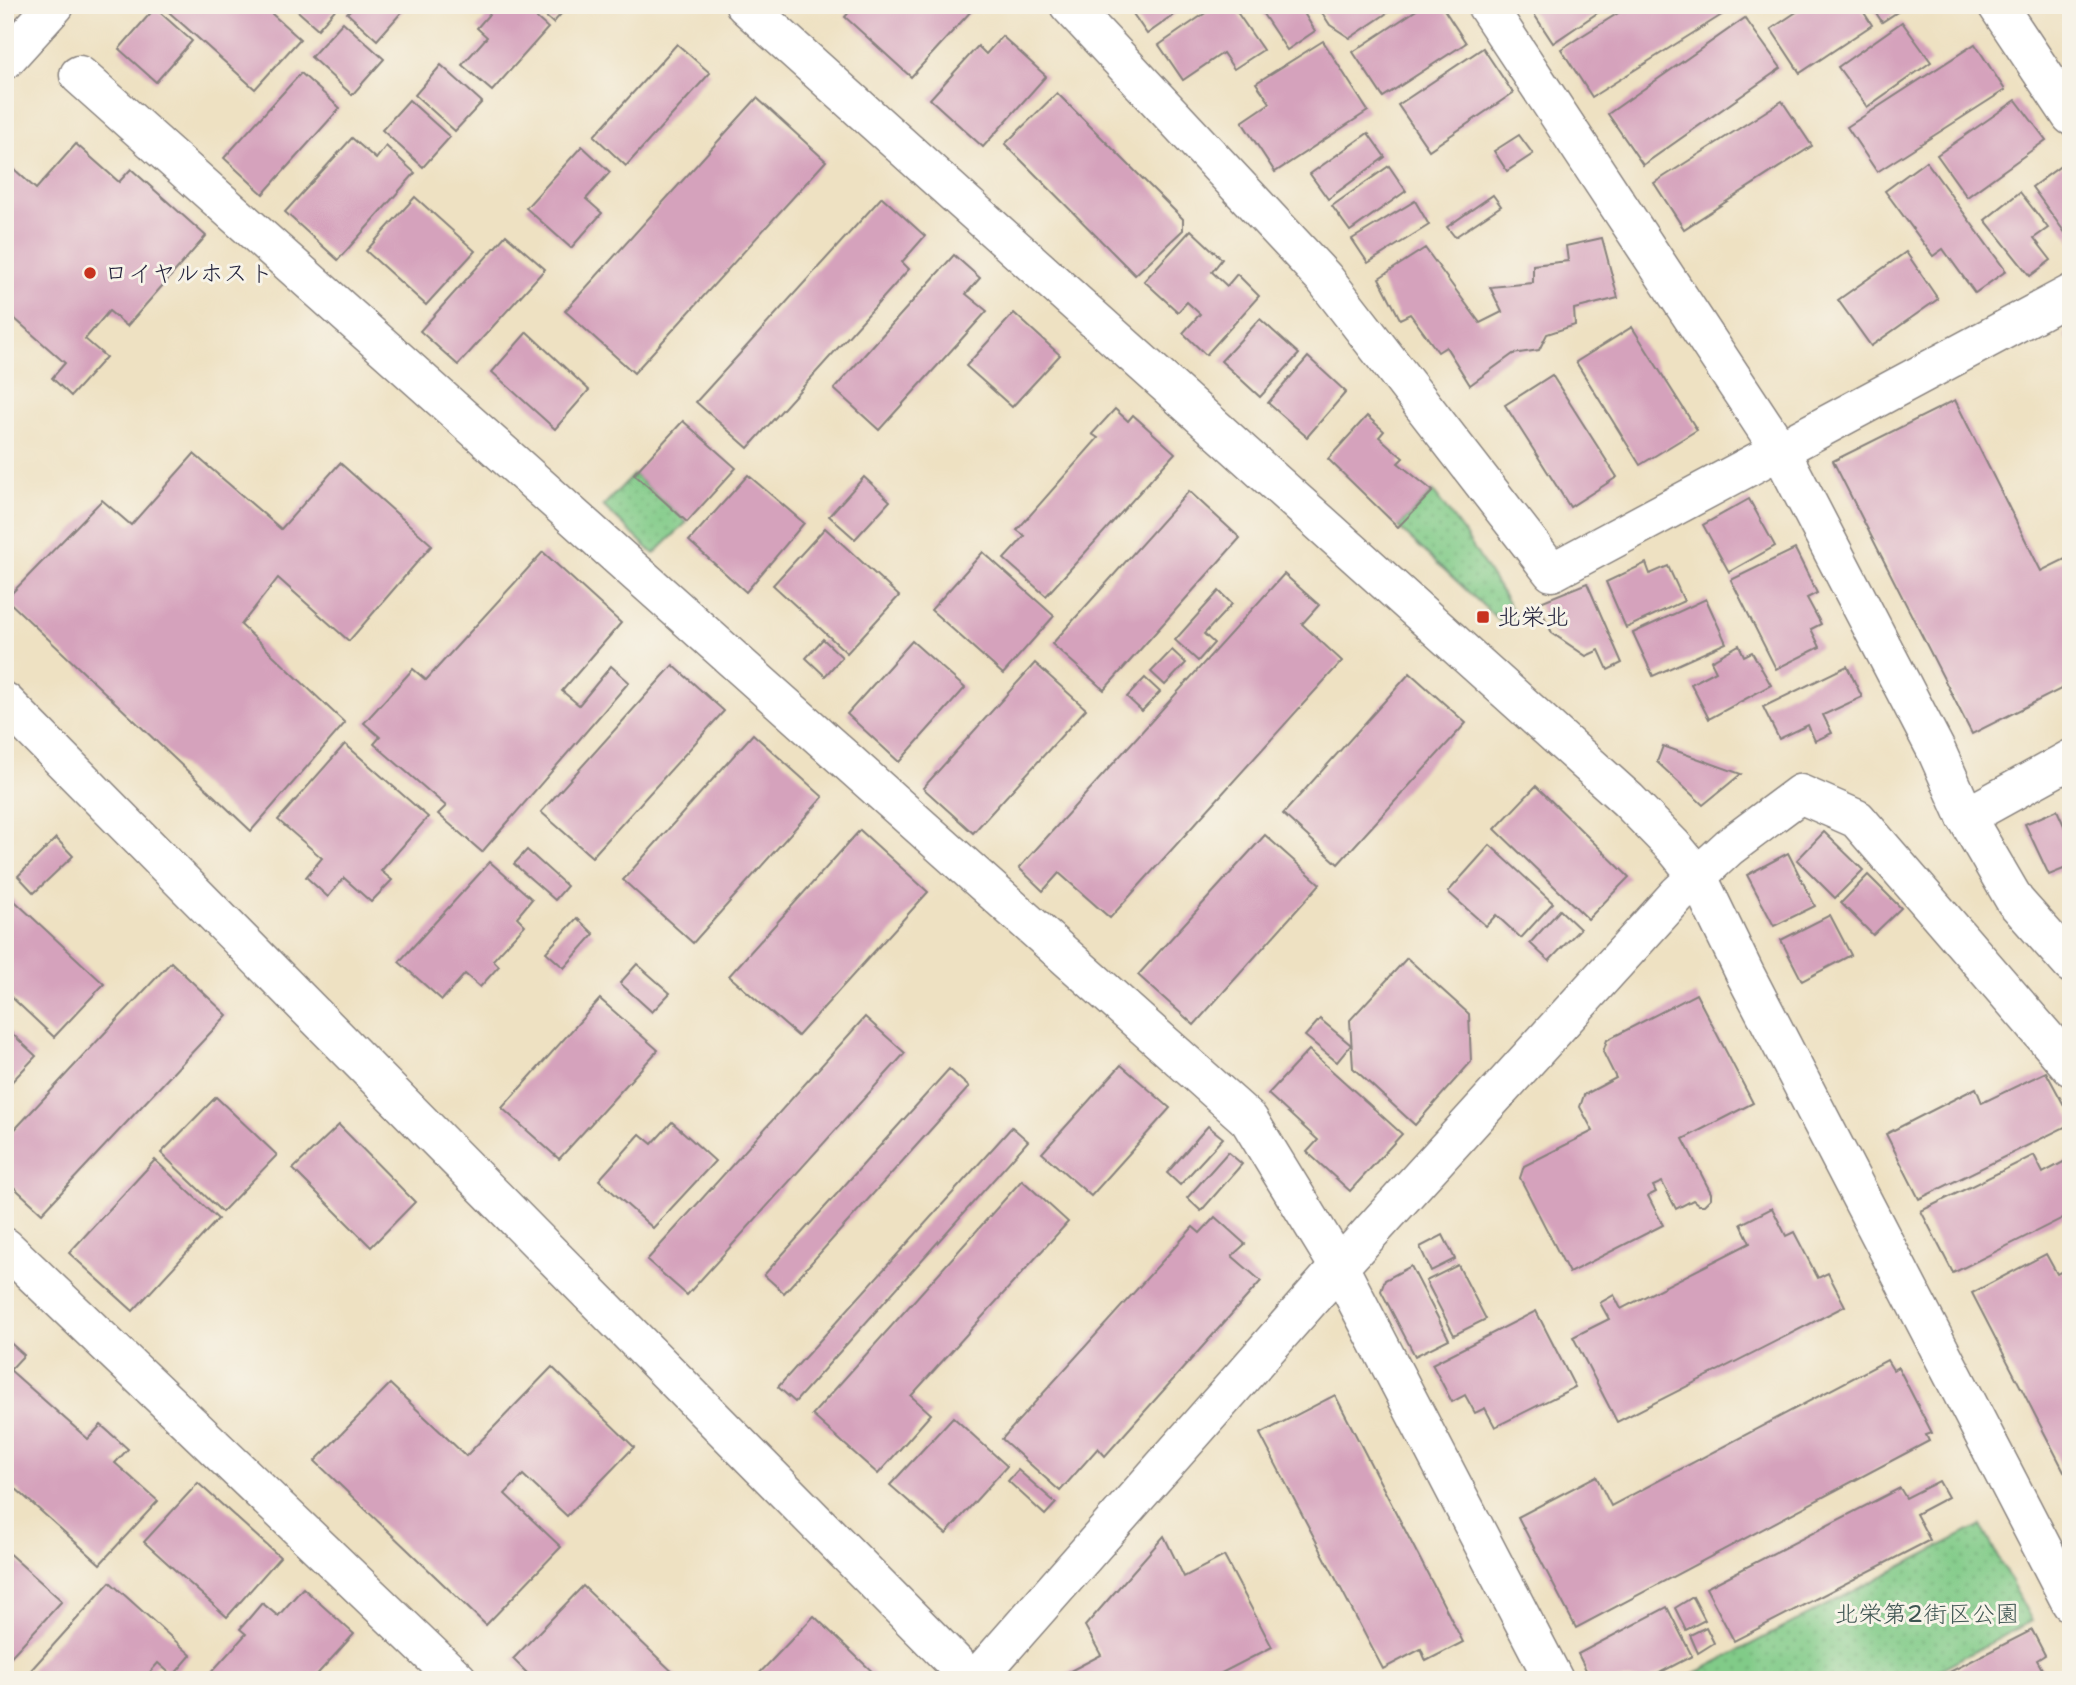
<svg xmlns="http://www.w3.org/2000/svg" width="2076" height="1685" viewBox="0 0 2076 1685" font-family="'Shantell Sans','Klee One',sans-serif">
<defs>
<pattern id="park-dots" width="8" height="8" patternUnits="userSpaceOnUse" patternTransform="scale(1.75)"><rect width="8" height="8" fill="#81cb88"/><path d="M2 2h.1M6 6h.1" fill="none" stroke="#6fae76" stroke-width="1.8" stroke-linecap="round"/></pattern>
</defs>
<rect width="100%" height="100%" fill="#f7f3e8"/>
<filter id="ink" filterUnits="userSpaceOnUse"><feTurbulence type="fractalNoise" baseFrequency=".0143" numOctaves="2"/><feDisplacementMap in="SourceGraphic" scale="14" xChannelSelector="R" yChannelSelector="G"/><feConvolveMatrix kernelMatrix="1 2 1 2 8 2 1 2 1" color-interpolation-filters="sRGB"/></filter>
<filter id="wash" filterUnits="userSpaceOnUse"><feTurbulence type="fractalNoise" baseFrequency=".00686" numOctaves="4" result="noise"/><feDisplacementMap in="SourceGraphic" scale="28" xChannelSelector="R" yChannelSelector="G"/><feGaussianBlur stdDeviation="1.57" result="paint"/><feColorMatrix in="noise" values="0 0 0 0 0 0 0 0 0 0 0 0 0 0 0 0 0 1.4 0 .05"/><feComposite in="paint" operator="in"/></filter>
<g filter="url(#wash)">
<rect width="100%" height="100%" fill="#eee1c2"/>
<g fill="url(#park-dots)" stroke="#527662" stroke-width="2">
<polygon points="634,474 687,522 654,554 603,506"/>
<polygon points="1433,491 1464,533 1517,617 1503,624 1398,527"/>
<polygon points="1981,1525 2032,1621 1920,1680 1682,1680"/>
</g>
<g id="blocks">
<g fill="#d5a2bc">
<polygon points="161,5 262,5 300,39 255,89"/>
<polygon points="291,5 339,5 318,29"/>
<polygon points="355,5 408,5 377,40 347,13"/>
<polygon points="497,5 522,5 548,28 492,91 462,65 487,37 477,28"/>
<polygon points="533,5 569,5 553,23"/>
<polygon points="855,5 968,5 973,9 911,77 845,17"/>
<polygon points="1127,5 1188,5 1147,34"/>
<polygon points="1217,5 1232,5 1263,50 1234,69 1223,53 1183,80 1159,45"/>
<polygon points="1257,5 1299,5 1315,31 1287,50"/>
<polygon points="1317,5 1399,5 1350,38 1330,25"/>
<polygon points="1424,5 1441,5 1466,43 1383,97 1353,52"/>
<polygon points="1528,5 1609,5 1553,43"/>
<polygon points="1631,5 1725,5 1728,11 1592,97 1561,49"/>
<polygon points="1807,5 1859,5 1872,25 1800,73 1771,29"/>
<polygon points="1871,5 1908,5 1882,22"/>
<polygon points="155,8 192,41 156,82 119,49"/>
<polygon points="1745,18 1781,68 1643,165 1608,114"/>
<polygon points="343,22 384,59 352,95 311,57"/>
<polygon points="1902,22 1931,62 1867,107 1838,67"/>
<polygon points="1002,36 1046,76 983,147 930,99 978,46 986,54"/>
<polygon points="1323,41 1368,111 1275,172 1242,122 1270,103 1256,83"/>
<polygon points="677,44 710,73 626,166 594,136"/>
<polygon points="1975,44 2005,90 1877,172 1847,127"/>
<polygon points="1483,48 1513,93 1429,150 1398,105"/>
<polygon points="441,65 482,102 455,131 415,95"/>
<polygon points="301,73 340,108 263,194 224,158"/>
<polygon points="1057,93 1183,219 1183,230 1135,275 1005,144"/>
<polygon points="757,98 826,161 634,373 565,311"/>
<polygon points="409,100 450,137 423,167 382,130"/>
<polygon points="2016,100 2046,140 1967,197 1937,155"/>
<polygon points="1782,101 1812,146 1684,229 1654,183"/>
<polygon points="1368,133 1385,157 1328,199 1310,174"/>
<polygon points="1519,135 1533,154 1507,171 1494,151"/>
<polygon points="352,138 376,159 386,146 415,173 338,260 285,212"/>
<polygon points="76,144 119,182 131,169 206,236 127,326 109,311 85,339 106,357 71,396 52,378 65,363 5,310 5,179 14,169 36,189"/>
<polygon points="582,146 610,172 586,199 602,213 571,248 526,208"/>
<polygon points="1926,161 2006,271 1975,293 1943,249 1933,256 1885,191"/>
<polygon points="2062,165 2071,177 2071,241 2032,187"/>
<polygon points="1389,166 1406,191 1350,231 1332,206"/>
<polygon points="2020,192 2048,228 2034,238 2051,260 2030,276 1985,220"/>
<polygon points="1493,195 1501,206 1455,237 1447,227"/>
<polygon points="415,197 475,251 426,305 366,251"/>
<polygon points="882,197 925,236 902,262 909,269 748,448 696,402"/>
<polygon points="1415,201 1429,225 1368,263 1352,239"/>
<polygon points="1191,230 1222,259 1212,272 1227,286 1237,274 1259,296 1206,355 1183,333 1200,314 1187,302 1178,312 1144,281"/>
<polygon points="506,235 545,269 458,365 420,331"/>
<polygon points="1602,238 1618,298 1574,309 1575,325 1547,334 1539,350 1513,354 1470,385 1446,347 1438,352 1410,314 1400,319 1379,278 1425,248 1480,323 1502,312 1490,287 1533,283 1533,265 1568,261 1566,246"/>
<polygon points="1906,252 1938,299 1871,346 1838,300"/>
<polygon points="954,255 980,278 966,294 987,311 879,430 834,389"/>
<polygon points="1014,313 1060,355 1012,407 966,366"/>
<polygon points="1260,319 1299,354 1260,397 1221,361"/>
<polygon points="1632,327 1697,430 1640,465 1576,362"/>
<polygon points="2071,331 2071,348 2064,335"/>
<polygon points="527,332 589,390 555,429 492,372"/>
<polygon points="1308,357 1346,392 1307,437 1268,403"/>
<polygon points="1552,375 1617,477 1570,507 1505,405"/>
<polygon points="1955,400 2041,571 2071,556 2071,684 1972,734 1833,461"/>
<polygon points="1115,409 1128,421 1133,415 1175,453 1046,596 1004,559 1025,536 1017,530 1098,438 1092,434"/>
<polygon points="1367,416 1384,431 1379,437 1403,458 1398,463 1433,491 1398,527 1328,459"/>
<polygon points="683,421 736,468 687,522 634,474"/>
<polygon points="194,454 281,529 340,463 432,545 349,641 278,578 241,625 345,723 251,831 6,599 102,500 131,525"/>
<polygon points="748,475 804,523 746,592 689,541"/>
<polygon points="864,477 890,501 855,539 829,516"/>
<polygon points="1189,491 1240,538 1104,690 1052,644"/>
<polygon points="1749,499 1775,546 1729,572 1703,525"/>
<polygon points="825,528 899,596 847,653 773,585"/>
<polygon points="1795,549 1817,593 1807,598 1821,624 1811,629 1820,647 1776,669 1731,580"/>
<polygon points="543,552 621,623 562,691 579,705 611,666 629,682 482,852 438,814 446,806 374,744 380,737 364,723 413,669 426,680"/>
<polygon points="983,552 1054,616 1003,674 931,610"/>
<polygon points="1646,563 1650,574 1668,566 1684,601 1626,628 1606,582"/>
<polygon points="1284,574 1319,605 1302,624 1342,661 1110,918 1059,873 1043,891 1019,868"/>
<polygon points="1587,583 1622,663 1608,670 1599,650 1586,656 1552,633 1538,603"/>
<polygon points="1219,591 1232,604 1204,634 1214,643 1198,661 1175,640"/>
<polygon points="1706,599 1726,643 1653,676 1633,633"/>
<polygon points="823,639 842,657 825,676 806,658"/>
<polygon points="912,641 965,688 899,762 847,714"/>
<polygon points="1739,645 1744,656 1752,652 1771,685 1709,719 1691,684 1716,671 1711,661"/>
<polygon points="1172,650 1186,663 1165,685 1151,672"/>
<polygon points="1035,663 1086,709 973,833 923,788"/>
<polygon points="673,665 724,711 592,857 541,812"/>
<polygon points="1847,666 1862,697 1823,715 1832,733 1815,741 1808,725 1779,739 1763,707"/>
<polygon points="1410,673 1466,723 1338,864 1283,814"/>
<polygon points="1145,678 1160,692 1142,711 1127,697"/>
<polygon points="753,734 823,797 693,943 623,880"/>
<polygon points="345,744 428,817 381,871 392,880 371,902 344,878 328,897 306,877 322,858 278,820"/>
<polygon points="1663,746 1741,774 1703,805 1657,762"/>
<polygon points="1536,786 1629,877 1588,919 1495,829"/>
<polygon points="2057,810 2071,841 2071,866 2049,875 2025,824"/>
<polygon points="860,830 928,892 798,1036 729,976"/>
<polygon points="1824,832 1863,870 1835,898 1797,860"/>
<polygon points="1265,835 1320,884 1194,1025 1138,975"/>
<polygon points="56,838 73,856 34,893 18,876"/>
<polygon points="1490,845 1553,903 1521,938 1496,915 1486,926 1448,892"/>
<polygon points="527,850 567,886 555,900 514,864"/>
<polygon points="1788,853 1815,906 1774,926 1747,875"/>
<polygon points="490,862 532,899 517,917 525,925 493,960 499,966 480,987 465,974 442,1000 399,962"/>
<polygon points="1868,875 1901,908 1873,935 1841,903"/>
<polygon points="5,892 104,984 54,1037 5,991"/>
<polygon points="1560,910 1580,929 1549,961 1530,943"/>
<polygon points="1830,915 1851,955 1802,981 1781,940"/>
<polygon points="577,918 594,934 564,968 546,952"/>
<polygon points="1407,958 1469,1014 1471,1062 1415,1125 1353,1068 1350,1020"/>
<polygon points="171,962 227,1015 42,1213 5,1179 5,1140"/>
<polygon points="637,964 670,993 652,1012 620,983"/>
<polygon points="1696,994 1753,1103 1683,1139 1711,1193 1711,1198 1704,1205 1699,1205 1693,1200 1676,1209 1662,1182 1653,1186 1656,1192 1648,1196 1663,1225 1569,1273 1520,1178 1524,1166 1593,1131 1580,1107 1584,1095 1616,1078 1603,1052 1607,1040"/>
<polygon points="600,999 658,1050 559,1159 502,1108"/>
<polygon points="865,1017 905,1053 687,1295 647,1260"/>
<polygon points="1320,1019 1351,1045 1337,1062 1305,1036"/>
<polygon points="5,1027 36,1056 5,1089"/>
<polygon points="1309,1050 1402,1134 1350,1191 1307,1152 1318,1140 1268,1094"/>
<polygon points="1121,1065 1170,1108 1091,1196 1042,1153"/>
<polygon points="949,1069 969,1087 784,1293 764,1275"/>
<polygon points="2046,1072 2071,1118 2071,1124 1919,1199 1886,1134 1976,1088 1982,1103"/>
<polygon points="216,1097 277,1155 222,1212 161,1153"/>
<polygon points="672,1122 715,1161 653,1228 599,1180 640,1134 652,1144"/>
<polygon points="339,1125 415,1202 371,1247 293,1169"/>
<polygon points="1208,1126 1223,1138 1180,1185 1167,1173"/>
<polygon points="1012,1127 1028,1141 795,1402 778,1387"/>
<polygon points="1228,1152 1242,1164 1201,1211 1187,1198"/>
<polygon points="2034,1155 2043,1173 2071,1158 2071,1214 1953,1273 1921,1211"/>
<polygon points="155,1160 218,1219 133,1311 69,1253"/>
<polygon points="1022,1180 1068,1222 911,1396 931,1414 878,1474 812,1415"/>
<polygon points="1772,1208 1786,1236 1794,1232 1818,1278 1828,1273 1845,1306 1617,1422 1573,1337 1609,1319 1600,1303 1614,1295 1621,1309 1750,1243 1741,1224"/>
<polygon points="1215,1217 1245,1244 1232,1256 1261,1281 1105,1456 1098,1448 1060,1491 1002,1439 1193,1227 1200,1233"/>
<polygon points="1443,1235 1455,1259 1431,1271 1420,1247"/>
<polygon points="2046,1254 2057,1274 2068,1268 2071,1274 2071,1467 2064,1471 1972,1293"/>
<polygon points="1458,1265 1486,1319 1454,1335 1426,1281"/>
<polygon points="1411,1266 1449,1339 1415,1356 1381,1291 1385,1280"/>
<polygon points="1536,1311 1575,1387 1495,1427 1485,1408 1475,1413 1465,1395 1452,1402 1432,1364"/>
<polygon points="5,1338 24,1355 10,1370 88,1439 101,1425 128,1449 115,1463 158,1501 100,1564 5,1479"/>
<polygon points="1887,1360 1893,1370 1898,1367 1932,1433 1926,1435 1929,1441 1576,1628 1518,1517 1596,1476 1611,1506"/>
<polygon points="552,1367 634,1447 567,1516 523,1475 505,1494 561,1547 486,1625 315,1461 390,1384 466,1456"/>
<polygon points="1335,1395 1463,1642 1426,1661 1421,1649 1383,1669 1260,1434"/>
<polygon points="953,1417 1007,1466 946,1534 890,1485"/>
<polygon points="1018,1470 1056,1503 1045,1515 1008,1481"/>
<polygon points="1939,1481 1948,1497 1916,1514 1930,1540 1734,1641 1706,1588 1900,1488 1906,1498"/>
<polygon points="198,1483 280,1557 227,1617 144,1542"/>
<polygon points="1164,1536 1184,1577 1224,1556 1272,1647 1208,1680 1053,1680 1101,1655 1085,1626"/>
<polygon points="5,1550 62,1601 5,1663"/>
<polygon points="110,1582 191,1655 173,1676 158,1663 143,1680 37,1680 39,1677 31,1670"/>
<polygon points="583,1586 681,1680 534,1680 513,1659"/>
<polygon points="303,1588 354,1634 312,1680 206,1678 246,1634 240,1629 262,1603 278,1616"/>
<polygon points="1693,1597 1705,1620 1686,1630 1675,1608"/>
<polygon points="1667,1607 1692,1656 1646,1680 1591,1680 1578,1654"/>
<polygon points="814,1616 881,1680 753,1680"/>
<polygon points="1706,1627 1714,1643 1698,1653 1690,1635"/>
<polygon points="2032,1630 2045,1655 2037,1660 2047,1678 1934,1680"/>
</g>
</g>
</g>
<g filter="url(#ink)">
<use href="#blocks" fill-opacity="0" stroke="#88827e" stroke-width="2"/>
<g fill="none" stroke-linecap="round" stroke-linejoin="round">
<g stroke="#88827e" stroke-width="41">
<g id="minor">
<polyline points="745,5 1628,800 1673,846 1697,875 1745,974 2071,1603"/>
<polyline points="1069,5 1324,278 1552,572 2071,294"/>
<polyline points="1486,5 1780,450 1937,752 1966,817 2015,901 2071,964"/>
<polyline points="1997,5 2071,116"/>
<polyline points="79,75 1249,1120 1339,1267 1554,1680"/>
<polyline points="5,702 972,1680"/>
<polyline points="1966,817 2071,759"/>
<polyline points="5,1247 458,1680"/>
<polyline points="975,1680 1339,1267 1678,894 1729,847 1800,794 1857,819 2071,1067"/>
</g>
</g>
<g stroke="#88827e" stroke-width="41">
<polyline id="major" points="5,60 55,5"/>
</g>
<use href="#minor" stroke="#fff" stroke-width="38"/>
<use href="#major" stroke="#fff" stroke-width="38"/>
</g>
</g>
<g fill="#c8321e" stroke="#f7f3e8" stroke-width="2.5">
<circle cx="90" cy="273" r="7"/>
<rect x="1476" y="610" width="14" height="14" rx="3.5"/>
</g>
<g text-anchor="middle" stroke-width="6" stroke-linejoin="round" paint-order="stroke">
<g font-size="24" fill="#22223b" stroke="#f7f3e8" text-anchor="start">
<text x="104" y="281">ロイヤルホスト</text>
<text x="1497" y="625">北栄北</text>
</g>
<g font-size="24" fill="#3e5552" stroke="#f7f3e8">
<text x="1927" y="1622">北栄第2街区公園</text>
</g>
</g>
<rect width="2076" height="1685" fill="none" stroke="#f7f3e8" stroke-width="28"/>
</svg>
